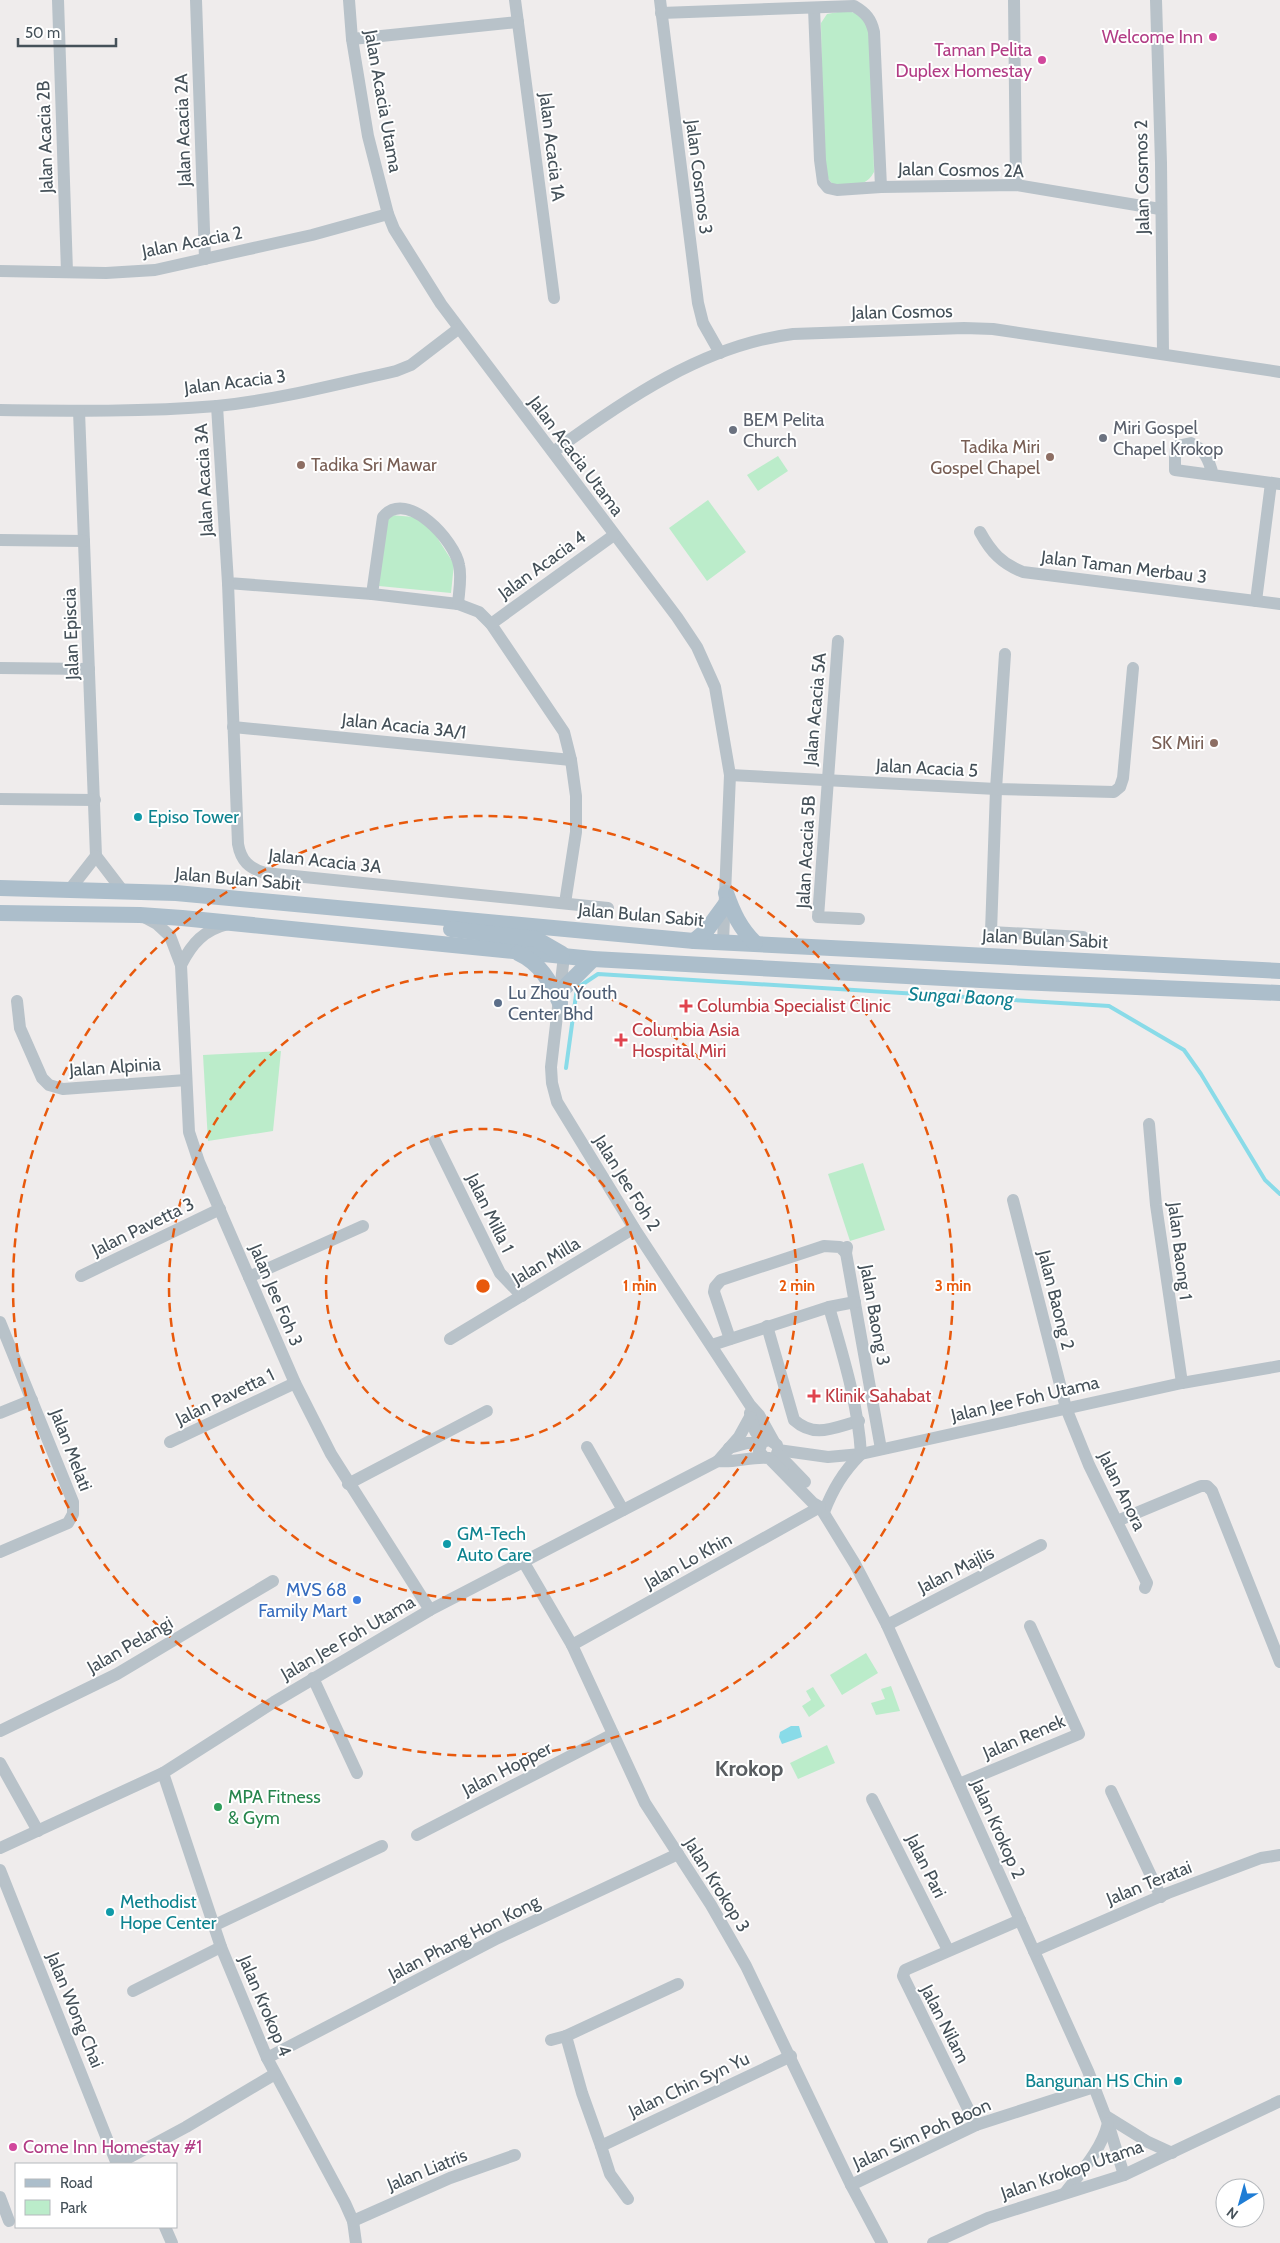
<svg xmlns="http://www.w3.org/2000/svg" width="1280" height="2243" viewBox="0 0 1280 2243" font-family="Cabin,sans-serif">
<rect width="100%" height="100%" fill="#efecec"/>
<g fill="#bbecca">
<path d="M 843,11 C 860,12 866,18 871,34 L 874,172 C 865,189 850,185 833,185 L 824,173 L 823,163 L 821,23 L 827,14 Z"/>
<polygon points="778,456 788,471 758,491 747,475"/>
<polygon points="708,500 746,552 707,581 669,528"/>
<polygon points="390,515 414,517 429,525 454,564 451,593 379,586 384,523"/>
<polygon points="281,1051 273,1131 208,1141 203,1055"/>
<polygon points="863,1163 885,1230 850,1241 828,1174"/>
<polygon points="866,1653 878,1673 842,1695 830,1675"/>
<polygon points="891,1686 900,1711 876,1715 871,1703 885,1699 881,1689"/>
<polygon points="813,1687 825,1706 809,1717 802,1706 811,1700 806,1691"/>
<polygon points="827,1745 835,1763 798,1779 790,1763"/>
</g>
<polygon fill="#89dbe8" points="791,1726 799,1726 802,1737 782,1744 779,1737 780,1732"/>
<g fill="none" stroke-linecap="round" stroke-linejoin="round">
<polyline stroke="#89dbe8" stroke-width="4" points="566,1068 577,988 598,974 1109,1006 1184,1050 1201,1074 1265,1180 1280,1194"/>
<g stroke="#b8c2c9" stroke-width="12">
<polyline points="58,0 67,272"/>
<polyline points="196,0 205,259"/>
<polyline points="349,0 352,39 368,136 388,214 394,229 441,304 677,617 697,647 715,687 730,775 723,942"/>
<polyline points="515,0 554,298"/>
<polyline points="660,0 698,303 703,323 720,353"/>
<polyline points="1014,0 1016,185"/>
<polyline points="1156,0 1161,163 1163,353"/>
<polyline points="814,8 820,160 823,182 828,188 837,190 881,187 1016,185 1160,209"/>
<path d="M 661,13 L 854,6 C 866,13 871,19 874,32 L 881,187"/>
<polyline points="352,39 518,22"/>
<polyline points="0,271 106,273 155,270 312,235 388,214"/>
<polyline points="217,406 228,583 372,594 458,604 479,612 491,624 564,732 571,760 576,796 576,832 565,903"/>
<path d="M 0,410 C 72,411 145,412 217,406 C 277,400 338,384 396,371 L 411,365 L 458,329"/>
<polyline points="79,411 96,856 122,890"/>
<path d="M 553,452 C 624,400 704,345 793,334 L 964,328 L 993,329 L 1280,372"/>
<path d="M 1213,475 C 1209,460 1205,450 1191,443 L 1177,446 L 1175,451 L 1175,470 L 1280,484"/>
<path d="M 980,532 C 991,552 1002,564 1023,572 L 1280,604"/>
<polyline points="0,540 84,541"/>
<path d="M 228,583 L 238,844 C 241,861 249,868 265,873 L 608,908"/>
<path d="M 372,594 L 383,517 C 407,488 455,541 459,565 C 462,577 459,591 458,604"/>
<polyline points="1256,601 1271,483"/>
<polyline points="491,624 614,535"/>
<polyline points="838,641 818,917 859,919"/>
<polyline points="1005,654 996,789 991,932 1083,937"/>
<polyline points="0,668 89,669"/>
<polyline points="233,727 571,760"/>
<polyline points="730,775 996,789 1114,792 1120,787 1123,778 1133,668"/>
<polyline points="0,799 95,800"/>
<polyline points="71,888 96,856"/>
<polyline points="144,917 157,924 170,936 181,965 189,1132 199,1162 295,1383 331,1454 430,1610"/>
<polyline points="564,956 551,1067 552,1083 557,1102 634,1228 750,1405 759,1415 774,1442"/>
<path d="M 181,965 C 192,943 204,930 228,924"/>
<polyline points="17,1001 20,1028 42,1078 49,1085 63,1089 186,1080"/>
<polyline points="1149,1124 1156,1205 1182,1383"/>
<polyline points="435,1141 500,1273 522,1296"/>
<polyline points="1013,1200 1066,1408 1089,1465 1147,1583 1145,1588"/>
<polyline points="847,1247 846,1253 881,1449"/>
<polyline points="81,1276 220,1209"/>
<polyline points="249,1277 363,1226"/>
<polyline points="0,1322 73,1502 73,1514 68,1523 0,1552"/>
<path d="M 767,1326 L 794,1420 C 815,1439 835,1427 859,1421"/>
<polyline points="450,1339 634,1228"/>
<polyline points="730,1339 714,1292 715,1287 721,1280 824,1246 840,1247 846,1253"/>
<polyline points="712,1345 829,1307 855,1302"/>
<polyline points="0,1413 32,1400"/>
<polyline points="750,1413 755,1431 762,1442"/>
<polyline points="170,1442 295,1383"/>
<polyline points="587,1447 623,1510"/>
<polyline points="729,1448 747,1443 761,1443"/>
<polyline points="778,1450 828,1457 861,1454 1182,1383 1280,1366"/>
<polyline points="777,1453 805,1482"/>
<polyline points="764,1457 759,1451 762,1442 770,1440 777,1445"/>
<path d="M 718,1461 C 735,1463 752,1456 769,1458 L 813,1503 L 820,1507 L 855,1564 L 887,1625 L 1088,2071 L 1108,2123 L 1124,2175"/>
<polyline points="718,1461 739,1437 750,1417"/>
<polyline points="348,1484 487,1411"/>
<path d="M 824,1512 C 833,1489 843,1472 861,1454 C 858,1403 843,1356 829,1307"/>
<polyline points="1117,1521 1201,1486 1207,1486 1212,1491 1280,1662"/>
<polyline points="523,1561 572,1645 645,1803 711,1905 746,1966 851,2185 882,2243"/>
<polyline points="887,1625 1041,1545"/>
<polyline points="572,1645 820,1507"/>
<polyline points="313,1678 357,1773"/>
<polyline points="0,1731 117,1674 273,1581"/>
<polyline points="0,1763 38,1831"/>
<polyline points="163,1773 221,1947 267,2058 345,2203 353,2221 356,2243"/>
<polyline points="959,1784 1079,1734 1030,1626"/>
<polyline points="1111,1791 1161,1897"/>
<polyline points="872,1799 948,1950"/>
<polyline points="417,1835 613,1734"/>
<polyline points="0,1848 163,1773 274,1702 430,1610 718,1461"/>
<polyline points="0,1870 117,2164"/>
<polyline points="215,1925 382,1846"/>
<polyline points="1034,1951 1168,1893 1261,1858 1280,1855"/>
<polyline points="678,1984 566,2036 582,2093 601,2146 791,2056"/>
<polyline points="133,1991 221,1947"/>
<polyline points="551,2040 566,2036"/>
<polyline points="267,2058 498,1938 678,1854"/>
<polyline points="1106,2116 1148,2142 1172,2153"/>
<polyline points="976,2125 903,1976 905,1970 1020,1920"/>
<polyline points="601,2146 610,2174 628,2199"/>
<polyline points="117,2164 186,2127 275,2074"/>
<polyline points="851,2185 976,2125 1094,2087"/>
<path d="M 1065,2193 C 1081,2172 1102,2149 1108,2123"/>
<polyline points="0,2197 9,2221"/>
<polyline points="353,2221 450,2178 515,2155"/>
<polyline points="165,2227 172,2243"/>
<polyline points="933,2243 988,2218 1124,2175 1280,2101"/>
</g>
<g stroke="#acbecb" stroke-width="16">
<polyline points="0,888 176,893 694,941 1280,971"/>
<path d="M 726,893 C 733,913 740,928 755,943"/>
<polyline points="0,913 140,915 182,918 593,959 1018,982 1280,993"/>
<polyline points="451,929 536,939 562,954"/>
<polyline points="694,941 706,931 725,905"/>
<path d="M 518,953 C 540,963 550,981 560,1003"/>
<polyline points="561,991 593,959"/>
</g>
</g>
<g fill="none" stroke="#e8590c" stroke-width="2.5" stroke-dasharray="9 6">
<circle cx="483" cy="1286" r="157"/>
<circle cx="483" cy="1286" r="314"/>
<circle cx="483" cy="1286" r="470"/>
</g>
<g fill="#d1479c" stroke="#fff" stroke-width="2">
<circle cx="1213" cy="37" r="5"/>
<circle cx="1042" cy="60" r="5"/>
<circle cx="13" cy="2147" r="5"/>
</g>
<g fill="#6b7280" stroke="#fff" stroke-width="2">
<circle cx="733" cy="430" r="5"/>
<circle cx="1103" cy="438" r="5"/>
</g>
<g fill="#8d6e63" stroke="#fff" stroke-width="2">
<circle cx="1050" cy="457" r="5"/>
<circle cx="301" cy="465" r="5"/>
<circle cx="1214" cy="743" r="5"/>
</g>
<g fill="#0f9aa8" stroke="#fff" stroke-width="2">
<circle cx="138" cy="817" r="5"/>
<circle cx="447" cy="1544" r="5"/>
<circle cx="110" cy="1912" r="5"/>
<circle cx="1178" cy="2081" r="5"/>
</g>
<circle fill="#5c6f8a" stroke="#fff" stroke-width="2" cx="498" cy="1003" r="5"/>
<g fill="#e0444e" stroke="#fff" stroke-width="2">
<path d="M683.5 998.5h5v5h5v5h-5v5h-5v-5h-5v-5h5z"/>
<path d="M618.5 1032.5h5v5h5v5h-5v5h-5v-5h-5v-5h5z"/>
<path d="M811.5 1388.5h5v5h5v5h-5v5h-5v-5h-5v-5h5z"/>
</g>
<circle fill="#3f7fe0" stroke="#fff" stroke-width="2" cx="357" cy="1600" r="5"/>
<circle fill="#2e9e5b" stroke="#fff" stroke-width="2" cx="218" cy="1807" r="5"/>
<g text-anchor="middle" stroke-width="4" stroke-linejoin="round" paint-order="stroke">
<g font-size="18" fill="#b23c85" stroke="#fff" text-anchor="end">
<text x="1203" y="43">Welcome Inn</text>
<text x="1032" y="56">Taman Pelita<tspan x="1032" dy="21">Duplex Homestay</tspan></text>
<text x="23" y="2153" text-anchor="start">Come Inn Homestay #1</text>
</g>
<g font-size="18" fill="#455159" stroke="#fff">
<text transform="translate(383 101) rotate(80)" y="6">Jalan Acacia Utama</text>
<text transform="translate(183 130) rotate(-92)" y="6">Jalan Acacia 2A</text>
<text transform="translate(45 137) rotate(-92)" y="6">Jalan Acacia 2B</text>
<text transform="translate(552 147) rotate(83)" y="6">Jalan Acacia 1A</text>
<text transform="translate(961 170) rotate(1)" y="6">Jalan Cosmos 2A</text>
<text transform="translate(699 177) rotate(83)" y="6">Jalan Cosmos 3</text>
<text transform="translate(1142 177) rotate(-91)" y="6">Jalan Cosmos 2</text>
<text transform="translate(192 242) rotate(-11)" y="6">Jalan Acacia 2</text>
<text transform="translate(902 312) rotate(-1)" y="6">Jalan Cosmos</text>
<text transform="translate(235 382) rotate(-7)" y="6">Jalan Acacia 3</text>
<text transform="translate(576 456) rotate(53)" y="6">Jalan Acacia Utama</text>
<text transform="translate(204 480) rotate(-93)" y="6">Jalan Acacia 3A</text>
<text transform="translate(542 565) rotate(-36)" y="6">Jalan Acacia 4</text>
<text transform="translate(1124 567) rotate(7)" y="6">Jalan Taman Merbau 3</text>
<text transform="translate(71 634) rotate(-92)" y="6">Jalan Episcia</text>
<text transform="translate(815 709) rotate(-85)" y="6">Jalan Acacia 5A</text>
<text transform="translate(404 726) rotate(6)" y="6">Jalan Acacia 3A/1</text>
<text transform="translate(927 768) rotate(3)" y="6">Jalan Acacia 5</text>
<text transform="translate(806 852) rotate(-87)" y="6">Jalan Acacia 5B</text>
<text transform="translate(325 861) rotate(6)" y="6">Jalan Acacia 3A</text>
<text transform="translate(238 879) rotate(5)" y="6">Jalan Bulan Sabit</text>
<text transform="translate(641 915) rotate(5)" y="6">Jalan Bulan Sabit</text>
<text transform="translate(1045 939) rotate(3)" y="6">Jalan Bulan Sabit</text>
<text transform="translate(115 1067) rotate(-4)" y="6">Jalan Alpinia</text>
<text transform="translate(627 1183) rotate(58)" y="6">Jalan Jee Foh 2</text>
<text transform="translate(490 1213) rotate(64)" y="6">Jalan Milla 1</text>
<text transform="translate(143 1227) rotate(-26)" y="6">Jalan Pavetta 3</text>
<text transform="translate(1180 1251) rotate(83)" y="6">Jalan Baong 1</text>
<text transform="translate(546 1261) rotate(-31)" y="6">Jalan Milla</text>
<text transform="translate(276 1295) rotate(67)" y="6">Jalan Jee Foh 3</text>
<text transform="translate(1056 1300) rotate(76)" y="6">Jalan Baong 2</text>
<text transform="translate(875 1315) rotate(80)" y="6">Jalan Baong 3</text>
<text transform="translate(225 1397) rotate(-26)" y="6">Jalan Pavetta 1</text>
<text transform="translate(1025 1399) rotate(-13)" y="6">Jalan Jee Foh Utama</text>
<text transform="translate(71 1450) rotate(69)" y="6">Jalan Melati</text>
<text transform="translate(1122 1491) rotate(64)" y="6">Jalan Anora</text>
<text transform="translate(688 1561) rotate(-29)" y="6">Jalan Lo Khin</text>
<text transform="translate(956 1570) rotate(-27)" y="6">Jalan Majlis</text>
<text transform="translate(348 1638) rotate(-30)" y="6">Jalan Jee Foh Utama</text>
<text transform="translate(130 1645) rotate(-30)" y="6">Jalan Pelangi</text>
<text transform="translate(1024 1737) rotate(-23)" y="6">Jalan Renek</text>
<text transform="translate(507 1769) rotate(-27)" y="6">Jalan Hopper</text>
<text transform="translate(998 1829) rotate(66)" y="6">Jalan Krokop 2</text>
<text transform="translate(926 1866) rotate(64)" y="6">Jalan Pari</text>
<text transform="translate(1149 1883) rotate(-22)" y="6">Jalan Teratai</text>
<text transform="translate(717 1885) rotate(58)" y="6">Jalan Krokop 3</text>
<text transform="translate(464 1938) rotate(-27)" y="6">Jalan Phang Hon Kong</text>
<text transform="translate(265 2006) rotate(67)" y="6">Jalan Krokop 4</text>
<text transform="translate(75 2010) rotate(68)" y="6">Jalan Wong Chai</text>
<text transform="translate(945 2024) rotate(63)" y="6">Jalan Nilam</text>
<text transform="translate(689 2085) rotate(-25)" y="6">Jalan Chin Syn Yu</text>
<text transform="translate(922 2134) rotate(-24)" y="6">Jalan Sim Poh Boon</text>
<text transform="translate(427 2170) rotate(-22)" y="6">Jalan Liatris</text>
<text transform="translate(1072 2170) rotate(-19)" y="6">Jalan Krokop Utama</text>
</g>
<g font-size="18" fill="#5b616d" stroke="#fff" text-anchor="start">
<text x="743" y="426">BEM Pelita<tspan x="743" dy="21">Church</tspan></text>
<text x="1113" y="434">Miri Gospel<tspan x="1113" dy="21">Chapel Krokop</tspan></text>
</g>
<g font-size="18" fill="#785e54" stroke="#fff" text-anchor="end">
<text x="1040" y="453">Tadika Miri<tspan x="1040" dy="21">Gospel Chapel</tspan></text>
<text x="311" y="471" text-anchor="start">Tadika Sri Mawar</text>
<text x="1204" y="749">SK Miri</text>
</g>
<g font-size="18" fill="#0d838f" stroke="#fff" text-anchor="start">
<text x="148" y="823">Episo Tower</text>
<text x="457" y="1540">GM-Tech<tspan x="457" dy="21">Auto Care</tspan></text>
<text x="120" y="1908">Methodist<tspan x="120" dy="21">Hope Center</tspan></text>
<text x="1168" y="2087" text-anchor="end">Bangunan HS Chin</text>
</g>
<g font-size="18" fill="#4e5e75" stroke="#fff" text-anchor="start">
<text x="508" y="999">Lu Zhou Youth<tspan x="508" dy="21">Center Bhd</tspan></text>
</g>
<g font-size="18" fill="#be3a42" stroke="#fff" text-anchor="start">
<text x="697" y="1012">Columbia Specialist Clinic</text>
<text x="632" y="1036">Columbia Asia<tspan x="632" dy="21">Hospital Miri</tspan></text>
<text x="825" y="1402">Klinik Sahabat</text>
</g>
<g font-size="18" fill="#366cbe" stroke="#fff" text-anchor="end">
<text x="347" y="1596">MVS 68<tspan x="347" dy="21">Family Mart</tspan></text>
</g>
<g font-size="18" fill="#27864d" stroke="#fff" text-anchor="start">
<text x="228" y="1803">MPA Fitness<tspan x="228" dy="21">&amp; Gym</tspan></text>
</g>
<g font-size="19" font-style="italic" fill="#118191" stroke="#fff">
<text transform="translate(961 996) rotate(3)" y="7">Sungai Baong</text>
</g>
<g font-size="22" font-weight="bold" fill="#595d61" stroke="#fff">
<text x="749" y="1776">Krokop</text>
</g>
</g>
<circle cx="483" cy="1286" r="8" fill="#e8590c" stroke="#fff" stroke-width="2.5"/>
<g font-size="15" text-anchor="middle" font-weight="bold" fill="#e8590c" stroke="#fff" stroke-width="4" stroke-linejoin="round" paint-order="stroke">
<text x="640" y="1291">1 min</text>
<text x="797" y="1291">2 min</text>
<text x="953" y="1291">3 min</text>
</g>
<rect x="15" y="2163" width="162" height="65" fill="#ffffff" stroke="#b5b9bd"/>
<rect x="25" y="2179" width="25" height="8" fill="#acbecb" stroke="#b5b9bd"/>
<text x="60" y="2188" font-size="15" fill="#455159">Road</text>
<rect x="25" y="2200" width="25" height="15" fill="#bbecca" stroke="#b5b9bd"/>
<text x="60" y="2213" font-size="15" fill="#455159">Park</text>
<g transform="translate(1240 2203) rotate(217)"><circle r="24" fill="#ffffff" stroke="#b5b9bd"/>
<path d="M0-4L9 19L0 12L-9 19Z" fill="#1f7dd5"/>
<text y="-8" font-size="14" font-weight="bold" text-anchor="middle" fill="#455159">N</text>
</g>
<path d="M18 38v8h98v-8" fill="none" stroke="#455159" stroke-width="2.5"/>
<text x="25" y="38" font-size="15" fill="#455159" stroke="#ffffff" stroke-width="4" paint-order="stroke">50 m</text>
</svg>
